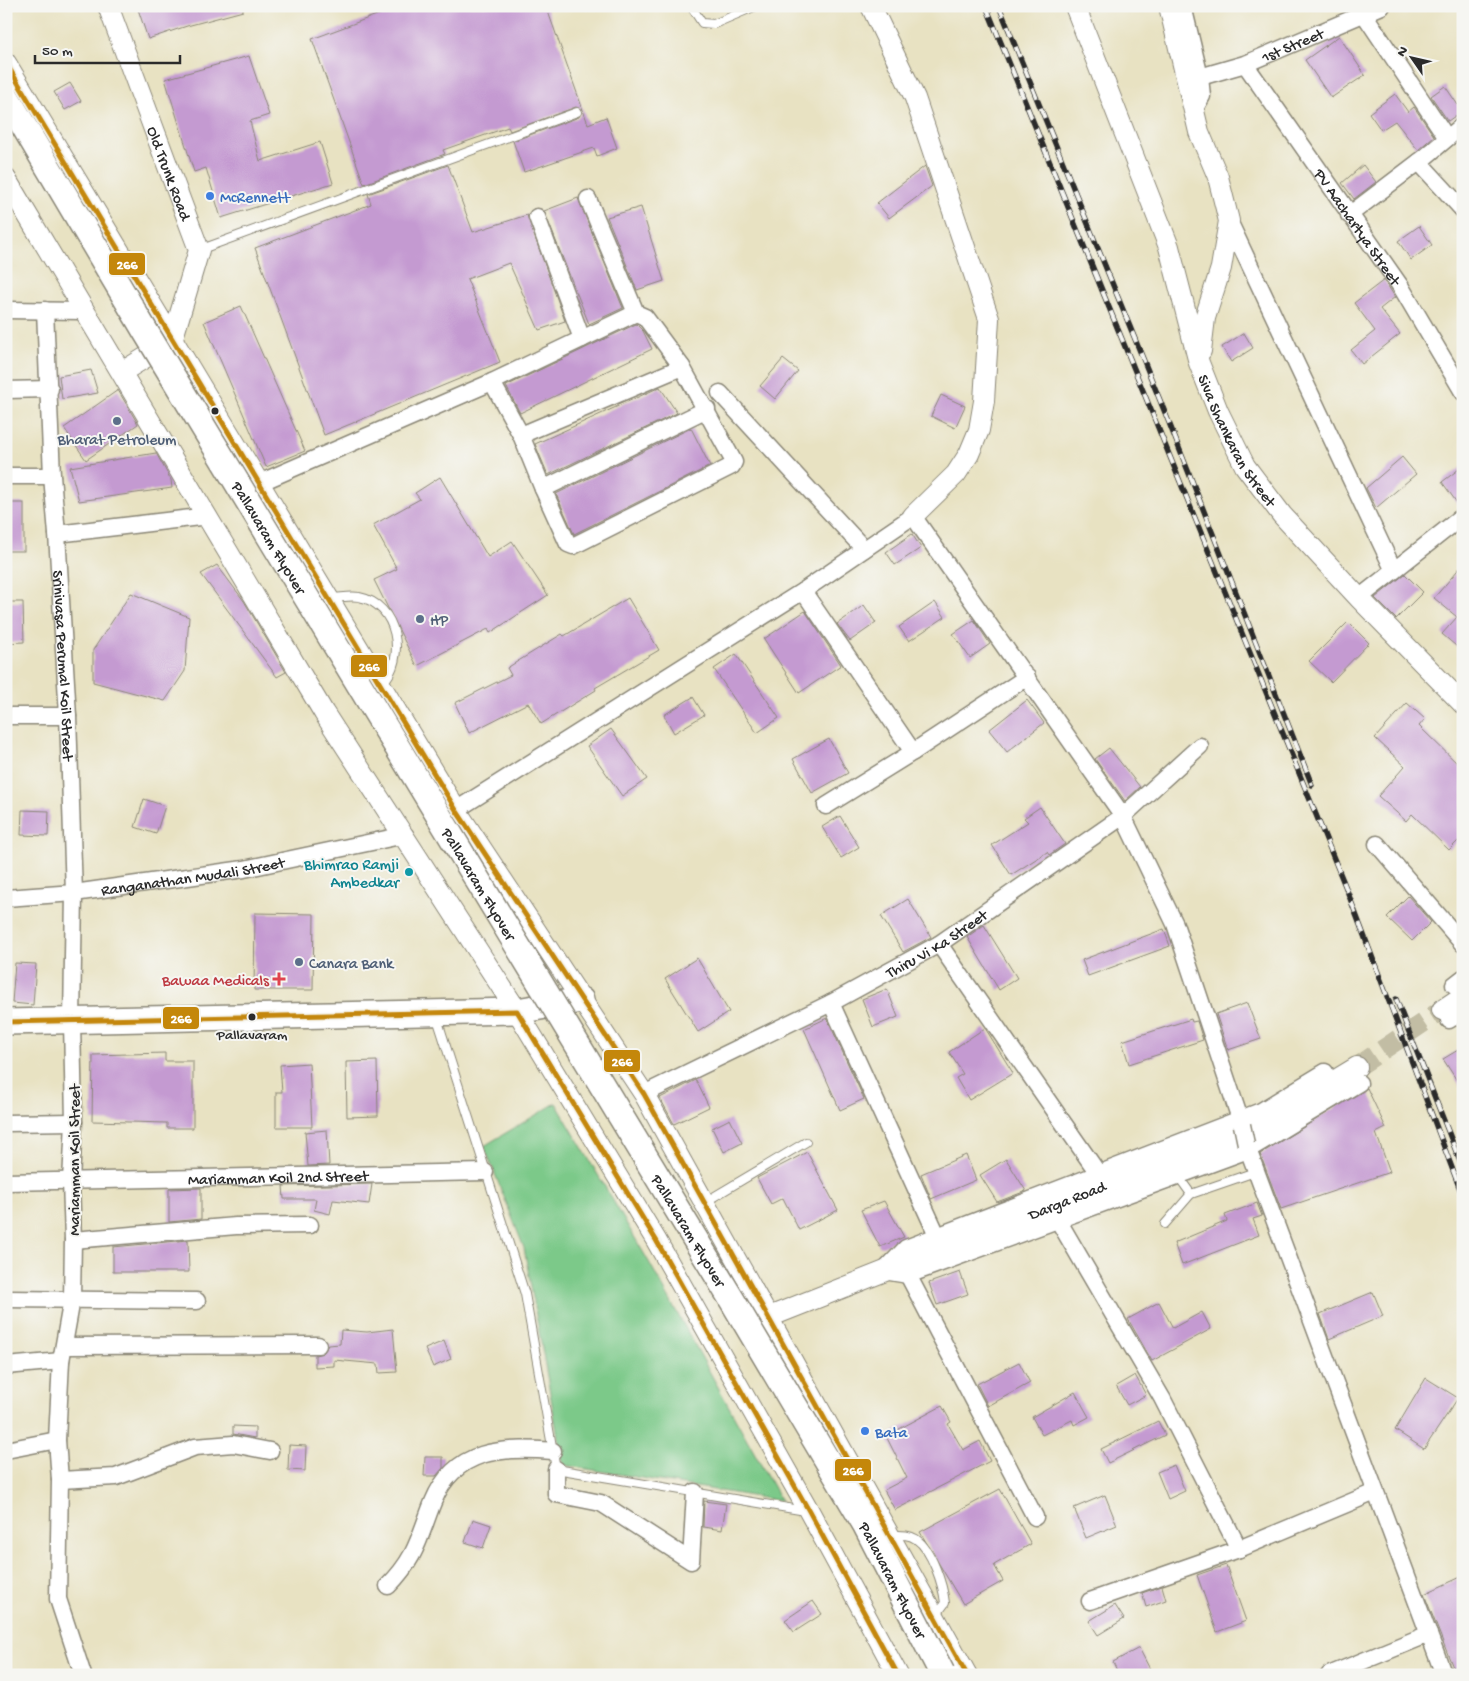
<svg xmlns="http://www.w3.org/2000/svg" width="1469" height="1681" viewBox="0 0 1469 1681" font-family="'Gochi Hand',sans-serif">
<rect width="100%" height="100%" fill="#f6f6f2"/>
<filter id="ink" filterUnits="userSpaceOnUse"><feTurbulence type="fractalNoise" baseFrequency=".02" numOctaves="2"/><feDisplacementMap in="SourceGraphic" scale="10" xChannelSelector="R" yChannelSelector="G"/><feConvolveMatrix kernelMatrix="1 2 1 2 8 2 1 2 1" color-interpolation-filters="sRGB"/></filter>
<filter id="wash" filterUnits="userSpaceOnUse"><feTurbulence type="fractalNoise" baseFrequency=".0096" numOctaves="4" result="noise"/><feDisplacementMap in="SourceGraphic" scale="20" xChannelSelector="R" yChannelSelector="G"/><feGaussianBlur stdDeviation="1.12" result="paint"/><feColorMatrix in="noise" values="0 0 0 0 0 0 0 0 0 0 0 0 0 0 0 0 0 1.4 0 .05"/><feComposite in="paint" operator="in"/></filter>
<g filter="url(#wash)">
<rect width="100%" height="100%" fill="#e8e2c2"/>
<polygon fill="#7bc989" stroke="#537a5a" points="556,1103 649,1262 781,1501 563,1465 524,1248 484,1146"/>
<g id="blocks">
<g fill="#c49ad1">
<polygon points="137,6 243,6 243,11 187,26 148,39"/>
<polygon points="401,6 546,6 588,124 606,117 617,148 597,156 594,148 524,172 513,141 579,117 582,110 576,107 510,131 508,127 443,150 445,154 364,184 312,39"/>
<polygon points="1339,36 1365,75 1331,98 1305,60"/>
<polygon points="249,56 269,115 250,121 260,161 320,142 333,183 221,218 206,168 194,172 165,79"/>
<polygon points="70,83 81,101 65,110 54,92"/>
<polygon points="1445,86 1462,111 1448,121 1431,96"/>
<polygon points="1395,94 1408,112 1414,107 1434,136 1418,150 1395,121 1381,130 1369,113"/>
<polygon points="448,165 473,232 527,215 565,321 539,330 509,263 467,279 500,362 324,435 255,248 371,204 368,194"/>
<polygon points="1363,165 1376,182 1354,199 1342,183"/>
<polygon points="925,166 932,186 889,218 877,203"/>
<polygon points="578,198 623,308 589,324 544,211"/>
<polygon points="641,207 664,281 637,290 607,217"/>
<polygon points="1419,226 1432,245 1411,260 1398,241"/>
<polygon points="1384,280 1395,297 1380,309 1400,334 1362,364 1351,350 1375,331 1354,303"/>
<polygon points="241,306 305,451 266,467 204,322"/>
<polygon points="636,324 643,331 652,349 520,413 506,386"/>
<polygon points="1244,333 1253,348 1231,362 1222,347"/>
<polygon points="783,359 798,371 775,399 760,386"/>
<polygon points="91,370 98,393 62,399 59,376"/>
<polygon points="660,387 677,413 548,475 535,444"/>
<polygon points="118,390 138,424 86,460 64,428"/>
<polygon points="941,395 965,406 955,428 931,416"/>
<polygon points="691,428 710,466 574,534 556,494"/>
<polygon points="156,453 171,480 172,488 79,501 70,467"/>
<polygon points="1402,457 1416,474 1376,508 1366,488"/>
<polygon points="1463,466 1463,506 1460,507 1442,482"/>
<polygon points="440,477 488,557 512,541 548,595 490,633 488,629 417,666 374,580 397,569 373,525 420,499 415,493"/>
<rect x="6" y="503" width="18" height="48"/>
<polygon points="912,534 921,548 895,565 886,552"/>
<polygon points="1463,564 1463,652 1442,634 1457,617 1434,598"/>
<polygon points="217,565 244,601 286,672 277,677 201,574"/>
<polygon points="1405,574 1423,592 1396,619 1375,598"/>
<polygon points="131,593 189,617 185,671 165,701 93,682 93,650"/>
<polygon points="628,598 659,650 595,688 596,690 541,724 528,703 469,733 455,703 511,675 507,668 562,634 564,636"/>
<polygon points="6,602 23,602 24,642 6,643"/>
<polygon points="935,602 945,617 909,641 899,627"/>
<polygon points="864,605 876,623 850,641 837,624"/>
<polygon points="805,611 841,665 799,693 764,639"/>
<polygon points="974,620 990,644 970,658 953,634"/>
<polygon points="1348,622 1369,643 1331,682 1309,661"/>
<polygon points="736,654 779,718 757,733 714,669"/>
<polygon points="693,697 704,715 674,733 664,715"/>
<polygon points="1027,700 1044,723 1007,752 989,730"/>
<polygon points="1407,703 1425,719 1419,726 1463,769 1463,836 1449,850 1412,814 1406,821 1378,796 1405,766 1375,738"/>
<polygon points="611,729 647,779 622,796 587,746"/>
<polygon points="829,739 848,773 812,793 793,759"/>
<polygon points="1109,748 1140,787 1125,801 1095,759"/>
<polygon points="144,799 165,806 156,834 135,827"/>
<polygon points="1040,807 1065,844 1049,855 1047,852 1011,875 992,845 1028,822 1024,818"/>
<polygon points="22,810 49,811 48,836 21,835"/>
<polygon points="840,816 859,847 841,858 822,827"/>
<polygon points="1408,896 1431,922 1412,941 1387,917"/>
<polygon points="908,899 931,937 903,952 881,916"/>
<polygon points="255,913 314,914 313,990 254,990"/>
<polygon points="984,925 1017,978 999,990 967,937"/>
<polygon points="1164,929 1170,946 1088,976 1082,960"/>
<polygon points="697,958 729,1012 698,1032 665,979"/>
<polygon points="15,963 36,964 33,1005 12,1003"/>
<polygon points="887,989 898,1017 873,1027 862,999"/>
<polygon points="1247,1003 1261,1039 1228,1050 1216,1014"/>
<polygon points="827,1018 864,1099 840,1110 804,1029"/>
<polygon points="1191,1019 1192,1022 1197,1021 1203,1040 1129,1064 1122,1041"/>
<polygon points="985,1028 1013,1073 969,1100 956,1078 963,1074 949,1052"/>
<polygon points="1463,1047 1463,1090 1443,1059"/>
<polygon points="165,1053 165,1061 193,1061 193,1128 167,1128 167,1123 92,1121 93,1055"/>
<polygon points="377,1061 378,1116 347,1117 346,1062"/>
<polygon points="309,1063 312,1127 276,1127 276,1092 282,1092 280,1065"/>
<polygon points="696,1080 709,1107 674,1124 660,1098"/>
<polygon points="1367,1088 1386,1128 1376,1133 1390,1172 1281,1209 1260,1154"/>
<polygon points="730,1119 742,1143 724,1152 712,1128"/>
<polygon points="327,1130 329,1165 308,1166 305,1132"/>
<polygon points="807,1152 838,1210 799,1230 783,1198 771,1204 757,1178"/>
<polygon points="966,1155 976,1180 931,1199 921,1174"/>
<polygon points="1006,1159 1026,1191 997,1202 980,1175"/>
<polygon points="372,1184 369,1204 333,1200 330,1214 314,1210 316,1199 284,1199 283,1186"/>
<polygon points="201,1188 201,1219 169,1222 169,1189"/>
<polygon points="884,1201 904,1237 880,1247 861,1210"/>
<polygon points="1257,1203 1262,1216 1253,1219 1259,1235 1182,1265 1174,1243 1227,1221 1225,1215"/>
<polygon points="188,1240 189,1272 113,1272 113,1247"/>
<polygon points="960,1272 968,1294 937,1305 929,1283"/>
<polygon points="1373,1292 1383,1316 1329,1339 1320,1314"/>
<polygon points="1159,1302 1173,1328 1202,1312 1211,1329 1152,1361 1128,1319"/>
<polygon points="393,1329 397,1372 379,1373 378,1364 334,1360 334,1366 315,1367 315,1355 323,1353 328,1345 340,1344 341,1330 367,1332"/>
<polygon points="444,1341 451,1359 433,1367 425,1349"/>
<polygon points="1019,1362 1030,1383 988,1406 977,1384"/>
<polygon points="1135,1375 1146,1395 1127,1405 1116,1386"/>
<polygon points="1426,1378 1458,1398 1424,1449 1395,1430"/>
<polygon points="1075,1392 1089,1417 1074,1425 1072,1420 1042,1435 1032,1417"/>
<polygon points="942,1406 951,1422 948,1424 963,1450 980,1441 990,1461 895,1510 884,1490 907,1478 886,1436"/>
<polygon points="1158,1421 1165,1435 1108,1463 1101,1449"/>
<polygon points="233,1426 255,1427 255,1438 233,1434"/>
<polygon points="289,1445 306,1446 305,1471 288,1470"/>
<polygon points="425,1457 443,1457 443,1468 436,1476 424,1476"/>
<polygon points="1174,1465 1185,1491 1168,1499 1157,1472"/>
<polygon points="1000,1489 1031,1544 994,1565 1003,1581 963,1604 920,1532"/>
<polygon points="1105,1495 1117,1525 1086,1538 1074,1508"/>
<polygon points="704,1501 726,1504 722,1530 703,1527"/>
<polygon points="473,1519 491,1525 483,1548 465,1542"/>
<polygon points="1226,1565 1246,1621 1217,1632 1197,1575"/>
<polygon points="1463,1576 1463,1675 1456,1675 1424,1594"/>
<polygon points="1162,1586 1166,1600 1146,1607 1142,1593"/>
<polygon points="813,1601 822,1614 794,1632 785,1620"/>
<polygon points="1115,1605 1124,1619 1098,1635 1089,1621"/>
<polygon points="1139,1648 1153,1675 1119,1675 1113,1662"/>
</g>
</g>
</g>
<g filter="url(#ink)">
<use href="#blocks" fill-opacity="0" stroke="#8a8676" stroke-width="1"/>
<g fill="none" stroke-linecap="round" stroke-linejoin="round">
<polyline stroke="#c2bda4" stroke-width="20" stroke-dasharray="20 10" stroke-linecap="butt" points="1357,1067 1442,1010"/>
<g stroke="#8a8676" stroke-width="10">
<g id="service">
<polyline points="691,6 702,23 714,24 756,6"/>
<polyline points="199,250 577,112"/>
<path d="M 332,598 C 340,598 351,595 359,597 C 398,604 407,659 382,684"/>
<polyline points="436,1015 525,1294 556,1469 806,1511"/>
<polyline points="1178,1176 1191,1194"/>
<polyline points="705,1202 806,1142"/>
<polyline points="1165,1224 1191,1194 1255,1172"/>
<path d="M 892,1535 C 901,1535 908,1534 916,1539 C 932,1550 943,1585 945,1603 L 936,1615"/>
</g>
</g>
<g stroke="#8a8676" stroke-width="19">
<g id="minor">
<polyline points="1183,6 1200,77 1202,96 1194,110"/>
<polyline points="1364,14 1447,138"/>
<path id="s1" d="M 1245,64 L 1401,287 L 1463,392"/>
<path id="s2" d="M 1200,77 L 1245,64 L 1382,6"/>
<polyline points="1419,162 1463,210"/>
<polyline points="588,199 636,313 645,317 682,367"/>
<polyline points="1349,215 1424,158 1463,125"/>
<polyline points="537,217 582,339"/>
<polyline points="1229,221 1394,571"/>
<polyline points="6,310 83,311"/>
<path id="s3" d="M 45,310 L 52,476 L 57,534 L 68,716 L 74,893 L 72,1021 L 74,1122 L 71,1181 L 73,1240 L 72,1299 L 61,1361 L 57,1440 L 60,1480 L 58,1599 L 83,1675"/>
<polyline points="492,382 521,435 543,489 707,409"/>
<polyline points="6,390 50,389"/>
<polyline points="720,393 864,549"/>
<polyline points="521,435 682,367 734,462 732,466 573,546 568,544 543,489"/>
<polyline points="6,476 52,476"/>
<polyline points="257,484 492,382 636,313"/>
<polyline points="57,534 208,516"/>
<polyline points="803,591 913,752 1027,677"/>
<polyline points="1359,598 1463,516"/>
<polyline points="6,716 68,716"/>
<polyline points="826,806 913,752"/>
<polyline points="456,810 803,591 913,516 1123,816 1175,924 1242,1125"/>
<polyline points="1377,844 1463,944"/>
<path id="s4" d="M 6,898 L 74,893 L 244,869 L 405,835"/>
<polyline points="939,944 1098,1173"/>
<polyline points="1454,985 1463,978"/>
<polyline points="831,1003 938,1237"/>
<polyline points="1449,1020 1463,1011"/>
<path id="s5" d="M 644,1094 L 831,1003 L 939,944 L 1123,816 L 1200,746"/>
<polyline points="6,1123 74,1122"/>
<polyline points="1246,1144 1444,1675"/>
<path id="s6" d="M 6,1182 L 485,1172"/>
<polyline points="1058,1220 1162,1398 1239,1549"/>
<polyline points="73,1240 236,1226 310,1225"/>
<polyline points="884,1271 908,1275 1248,1150 1359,1083"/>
<polyline points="884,1271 906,1248 1261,1111 1325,1072"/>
<polyline points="908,1275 1035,1517"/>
<polyline points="6,1299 197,1301"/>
<polyline points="65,1346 318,1345"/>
<polyline points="6,1366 61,1361"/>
<polyline points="6,1450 57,1440"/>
<polyline points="556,1469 556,1494 601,1503 691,1561 695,1492"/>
<polyline points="60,1480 116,1477 195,1447 233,1444 270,1451"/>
<path d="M 388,1586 C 417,1557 419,1537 433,1502 C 455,1448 502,1447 553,1451"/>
<polyline points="1090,1601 1239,1549 1375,1492"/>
<polyline points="1329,1675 1429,1634"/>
</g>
</g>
<g stroke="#8a8676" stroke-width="22">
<g id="tertiary">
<path id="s7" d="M 108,6 L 199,250 L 172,341 L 122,372"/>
<polyline points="871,6 915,98 989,319 984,401 979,430 969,454 956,474 913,516"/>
<path id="s8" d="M 1075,6 L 1169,247 L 1199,363 L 1218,411 L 1245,466 L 1282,515 L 1359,598 L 1463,704"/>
<polyline points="1169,6 1199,132 1218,177 1229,221 1221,268 1205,318 1201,351"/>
<polyline points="6,63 456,810 644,1094 967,1675"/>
<polyline points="6,179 324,713 517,1011 656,1240 809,1511 898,1675"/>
<polyline points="1442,1010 1463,996"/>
<path id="s9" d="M 769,1317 L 1105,1184 L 1231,1140 L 1255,1129 L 1357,1067"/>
</g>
</g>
<g stroke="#8a8676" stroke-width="28">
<polyline id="primary" points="6,1022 517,1011 581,1000"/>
</g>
<use href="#service" stroke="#fff" stroke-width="8"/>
<use href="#minor" stroke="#fff" stroke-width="16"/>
<use href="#tertiary" stroke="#fff" stroke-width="20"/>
<use href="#primary" stroke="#fff" stroke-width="25"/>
<g stroke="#2b2b2b" stroke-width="5.5">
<g id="rail">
<polyline points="986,6 1348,893 1463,1197"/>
<polyline points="999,6 1166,415 1312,785"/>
<polyline points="1396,999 1463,1169"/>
</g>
</g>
<use href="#rail" stroke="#f6f6f2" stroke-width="4" stroke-dasharray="11" stroke-linecap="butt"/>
<g stroke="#8a8676" stroke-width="19" stroke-linecap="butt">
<polyline id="minor-bridge" points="1242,1125 1246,1144"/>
</g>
<g stroke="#8a8676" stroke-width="28" stroke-linecap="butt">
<g id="primary-bridge">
<path id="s10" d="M 6,96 L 147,334 L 732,1300 L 865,1524 L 942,1673"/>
</g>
</g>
<use href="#minor-bridge" stroke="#fff" stroke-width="16"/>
<use href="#primary-bridge" stroke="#fff" stroke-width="25"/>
<g stroke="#f6f6f2" stroke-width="9">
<g id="bus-1">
<polyline points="6,63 456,810 644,1094 967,1675"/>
<polyline points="6,1022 517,1011 656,1240 809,1511 898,1675"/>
</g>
</g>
<use href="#bus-1" stroke="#c4870b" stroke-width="5"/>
</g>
</g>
<g fill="#3f7fe0" stroke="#f6f6f2" stroke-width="2">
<circle cx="210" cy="196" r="5"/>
<circle cx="865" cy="1431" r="5"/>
</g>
<g fill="#2b2b2b" stroke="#f6f6f2" stroke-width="2">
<circle cx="215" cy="411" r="4.5"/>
<circle cx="252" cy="1017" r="4.5"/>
</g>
<g fill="#5c6f8a" stroke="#f6f6f2" stroke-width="2">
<circle cx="117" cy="421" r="5"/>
<circle cx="420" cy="619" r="5"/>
<circle cx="299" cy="962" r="5"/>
</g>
<circle fill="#0f9aa8" stroke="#f6f6f2" stroke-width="2" cx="409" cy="872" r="5"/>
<path fill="#e0444e" stroke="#f6f6f2" stroke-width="2" d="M276.5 971.5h5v5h5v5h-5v5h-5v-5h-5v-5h5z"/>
<g text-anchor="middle" stroke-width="4" stroke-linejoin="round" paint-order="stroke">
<g font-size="15" fill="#2b2b2b" stroke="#f6f6f2">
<text x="252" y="1039">Pallavaram</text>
</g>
<g font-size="16" fill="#2b2b2b" stroke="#f6f6f2">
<text dy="6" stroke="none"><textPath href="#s2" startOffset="98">1st Street</textPath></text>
<text dy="6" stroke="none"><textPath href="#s7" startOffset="178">Old Trunk Road</textPath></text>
<text dy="6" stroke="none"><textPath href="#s1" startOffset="198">PV Aachartya Street</textPath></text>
<text dy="6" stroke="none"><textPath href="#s8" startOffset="465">Siva Shankaran Street</textPath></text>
<text dy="6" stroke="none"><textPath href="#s10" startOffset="514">Pallavaram Flyover</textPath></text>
<text dy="6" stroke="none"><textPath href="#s3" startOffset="356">Srinivasa Perumal Koil Street</textPath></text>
<text dy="6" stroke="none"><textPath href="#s4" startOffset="188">Ranganathan Mudali Street</textPath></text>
<text dy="6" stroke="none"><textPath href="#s10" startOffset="919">Pallavaram Flyover</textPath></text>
<text dy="6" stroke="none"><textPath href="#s5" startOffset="329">Thiru Vi Ka Street</textPath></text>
<text transform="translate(73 1160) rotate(-90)" y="6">Mariamman Koil Street</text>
<text dy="6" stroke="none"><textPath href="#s6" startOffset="272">Mariamman Koil 2nd Street</textPath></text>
<text dy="6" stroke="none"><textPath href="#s9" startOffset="320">Darga Road</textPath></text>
<text dy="6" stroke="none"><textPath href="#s10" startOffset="1324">Pallavaram Flyover</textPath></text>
<text dy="6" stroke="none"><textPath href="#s10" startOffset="1729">Pallavaram Flyover</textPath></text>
</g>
<g font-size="16" fill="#366cbe" stroke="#f6f6f2" text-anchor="start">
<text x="220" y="202">McRennett</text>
<text x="875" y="1437">Bata</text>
</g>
<g font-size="16" fill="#4e5e75" stroke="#f6f6f2" text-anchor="start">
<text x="117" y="444" text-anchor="middle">Bharat Petroleum</text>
<text x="430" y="625">HP</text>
<text x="309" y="968">Canara Bank</text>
</g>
<g font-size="16" fill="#0d838f" stroke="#f6f6f2" text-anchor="end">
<text x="399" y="869">Bhimrao Ramji<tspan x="399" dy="18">Ambedkar</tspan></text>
</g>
<g font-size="16" fill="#be3a42" stroke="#f6f6f2" text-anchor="end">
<text x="269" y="985">Bawaa Medicals</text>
</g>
</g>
<g stroke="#f6f6f2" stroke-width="2">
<rect x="108" y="252" width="38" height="24" rx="5" fill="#c4870b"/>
<rect x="350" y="654" width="38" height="24" rx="5" fill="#c4870b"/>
<rect x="162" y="1006" width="38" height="24" rx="5" fill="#c4870b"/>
<rect x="603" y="1049" width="38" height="24" rx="5" fill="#c4870b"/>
<rect x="834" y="1458" width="38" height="24" rx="5" fill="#c4870b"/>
</g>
<g font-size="14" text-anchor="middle" font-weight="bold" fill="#fff">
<text x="127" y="269">266</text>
<text x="369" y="671">266</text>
<text x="181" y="1023">266</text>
<text x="622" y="1066">266</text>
<text x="853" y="1475">266</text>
</g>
<rect width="1469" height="1681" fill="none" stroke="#f6f6f2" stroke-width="25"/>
<g transform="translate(1412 58) rotate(304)" stroke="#f6f6f2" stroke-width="4" paint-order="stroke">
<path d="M0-4L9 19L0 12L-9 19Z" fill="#2b2b2b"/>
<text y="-8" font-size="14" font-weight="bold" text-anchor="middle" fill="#2b2b2b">N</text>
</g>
<path d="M35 55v8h145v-8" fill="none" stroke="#2b2b2b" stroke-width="2.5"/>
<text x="42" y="55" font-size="15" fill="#2b2b2b" stroke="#f6f6f2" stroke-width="4" paint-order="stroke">50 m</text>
</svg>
